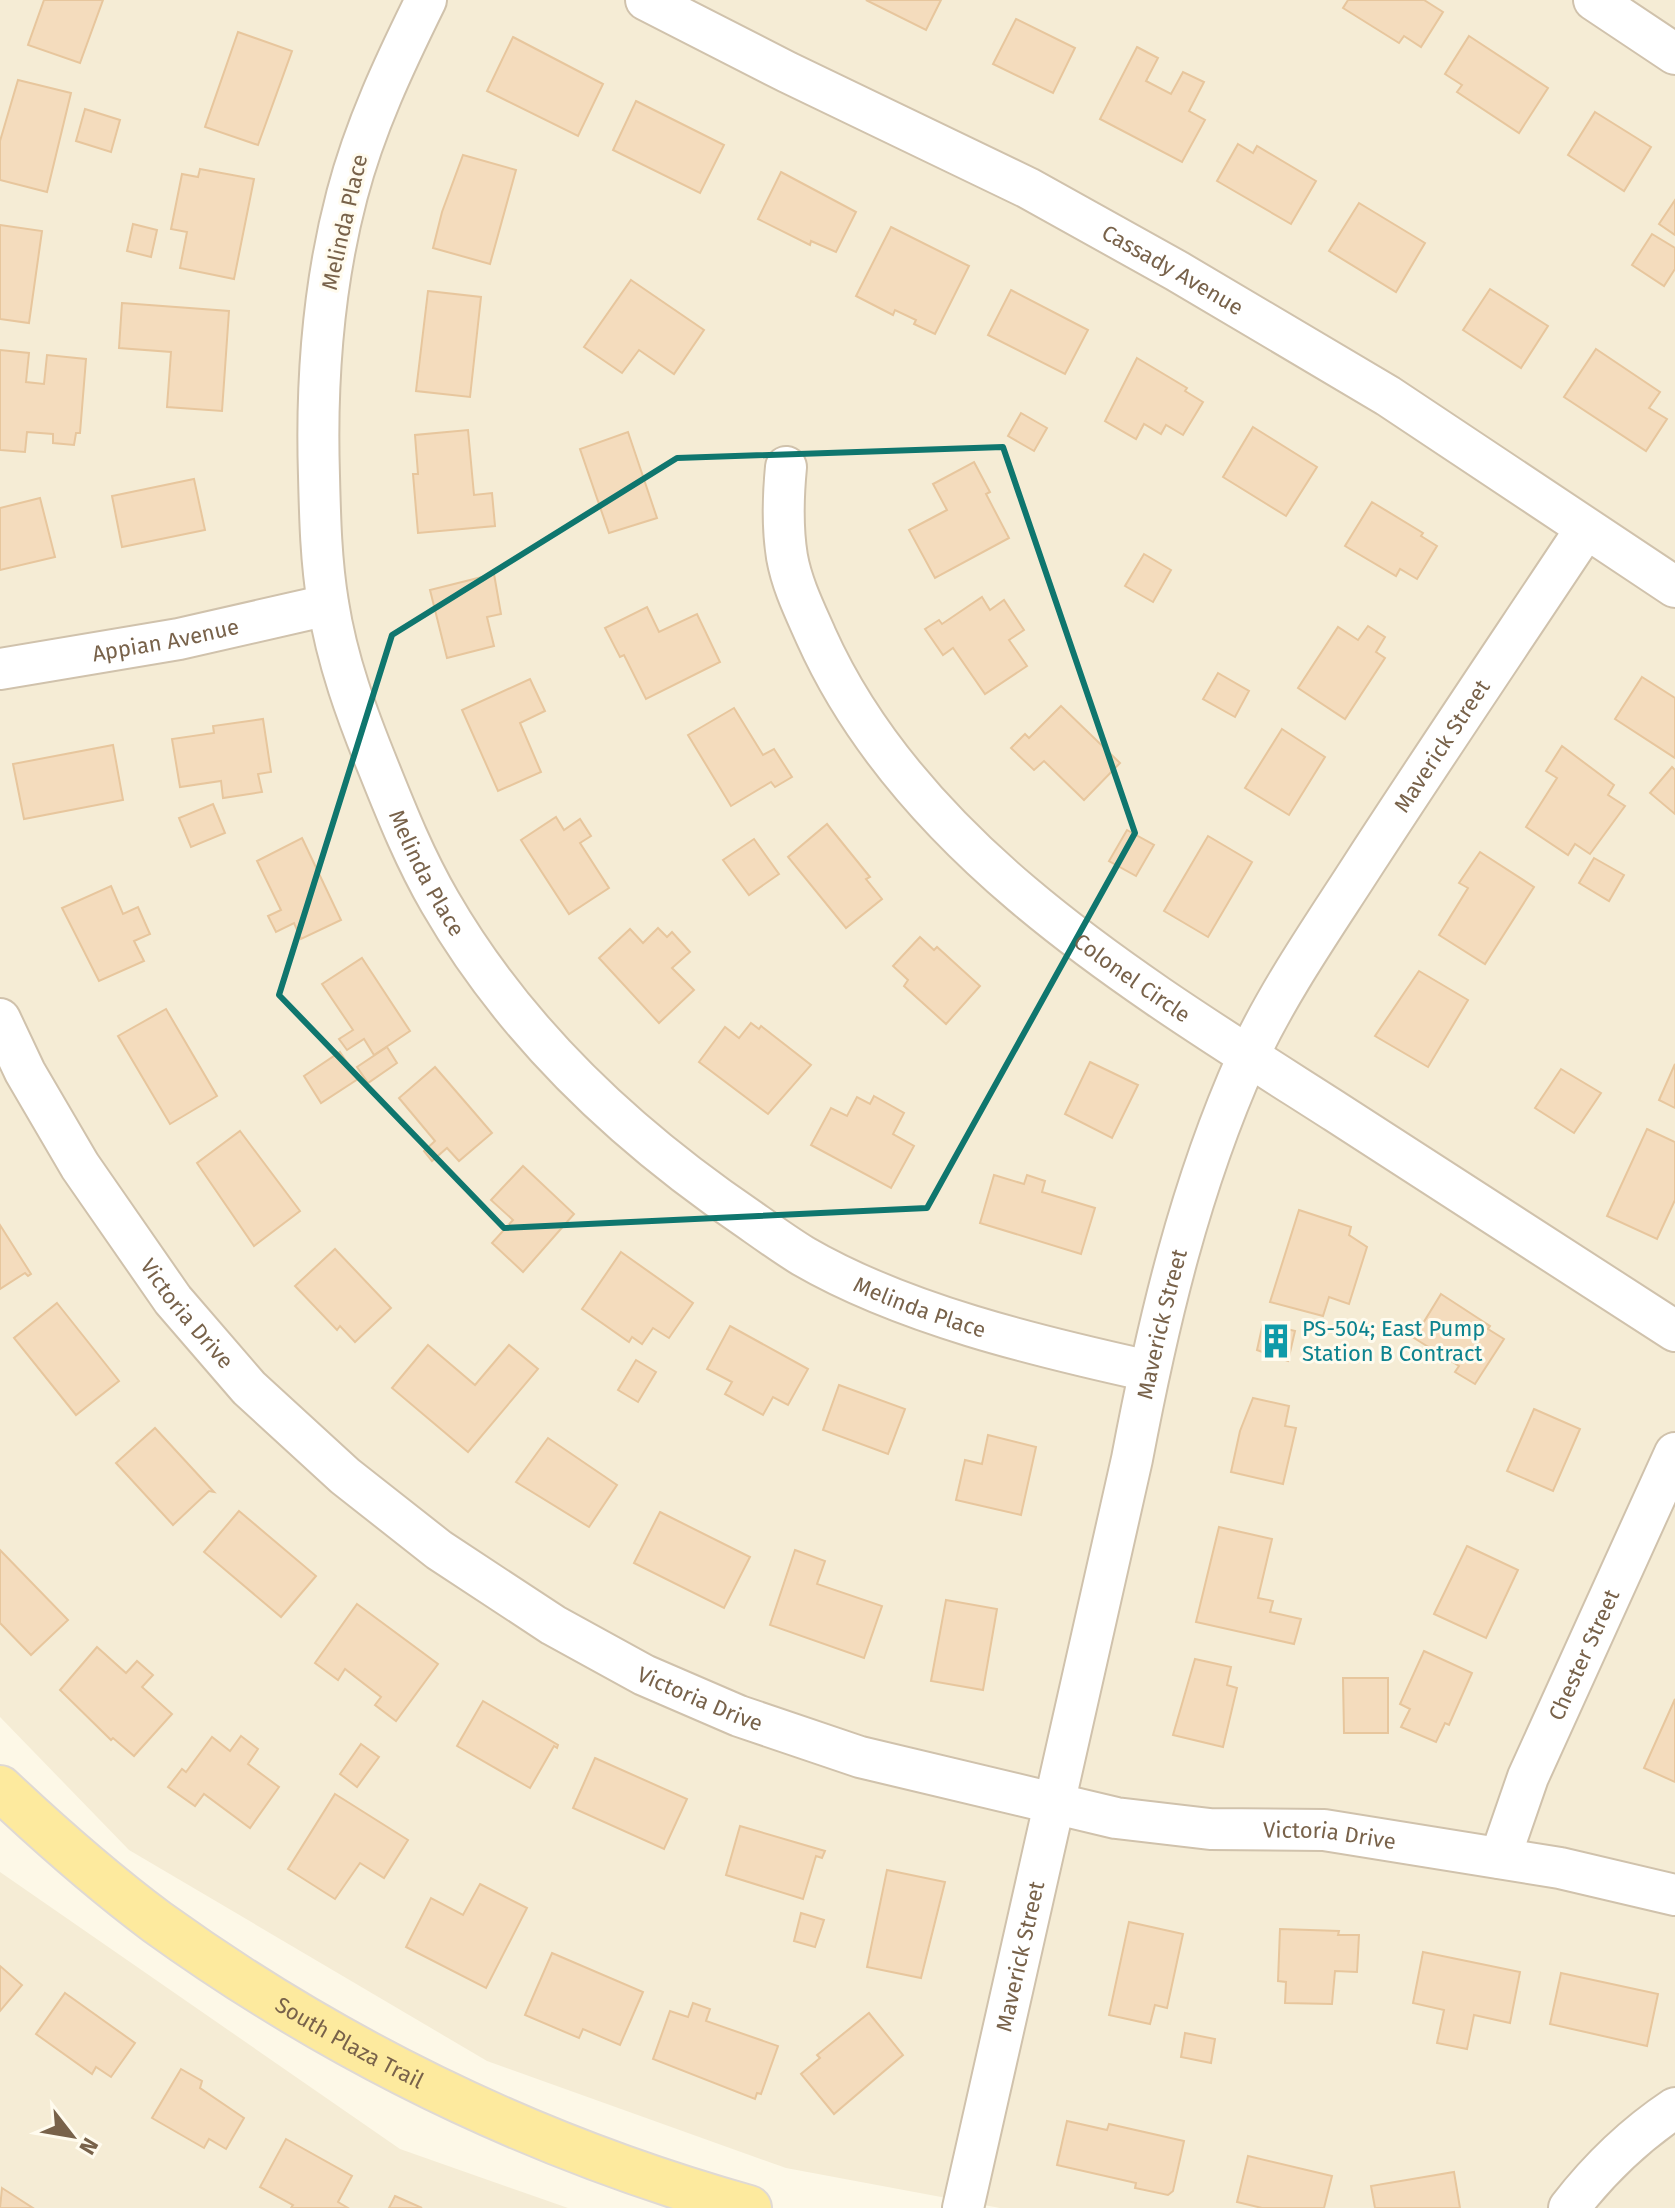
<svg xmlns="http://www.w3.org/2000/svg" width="1675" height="2208" viewBox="0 0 1675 2208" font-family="'Fira Sans',sans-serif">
<rect width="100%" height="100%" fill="#fdf8e7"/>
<g fill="#f5ecd5">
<polygon points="0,0 1675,0 1675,2208 1000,2208 786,2168 487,2061 129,1850 0,1717"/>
<polygon points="0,1872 400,2149 568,2208 0,2208"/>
</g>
<g fill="#f4dcbd" stroke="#e7c69d" stroke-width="2">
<polygon points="44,0 103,0 80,63 28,45"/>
<polygon points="866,0 941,0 926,30"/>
<polygon points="1348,0 1424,0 1443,12 1421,47 1404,36 1399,43 1343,8"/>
<polygon points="1016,19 1075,48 1053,93 993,64"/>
<polygon points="238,32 292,51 258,145 205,127"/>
<polygon points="1469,36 1548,88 1519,133 1457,92 1462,85 1445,74"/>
<polygon points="513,37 603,84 578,136 487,91"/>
<polygon points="1137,47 1158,58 1146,81 1171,94 1183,72 1204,82 1189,111 1205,120 1182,162 1100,119"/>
<polygon points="18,80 71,93 47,192 0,180 0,141"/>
<polygon points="636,101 724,145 700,193 613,150"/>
<polygon points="85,109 120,120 111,152 76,141"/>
<polygon points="1595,112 1651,147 1624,191 1568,155"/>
<polygon points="1238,144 1253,153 1257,146 1316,181 1291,224 1217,181"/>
<polygon points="463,155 516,170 490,264 433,248 442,212"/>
<polygon points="200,169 254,179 234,279 180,268 187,232 171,229 182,174 198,177"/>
<polygon points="781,172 856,212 836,252 811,241 810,245 758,219"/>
<polygon points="1675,200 1675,235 1659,224"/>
<polygon points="1359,203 1425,243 1396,292 1329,251"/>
<polygon points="133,224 157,230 151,257 127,251"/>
<polygon points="0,225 42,231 29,323 0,319"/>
<polygon points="891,227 969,266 935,334 914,324 916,320 895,310 893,315 856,296"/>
<polygon points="1652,234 1675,248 1675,269 1664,286 1632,265"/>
<polygon points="631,280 704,330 674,374 639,350 622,373 584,347"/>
<polygon points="1490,289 1548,326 1521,368 1463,330"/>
<polygon points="1011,290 1088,330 1065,374 988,335"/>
<polygon points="428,291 481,297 470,397 416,391"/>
<polygon points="122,303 229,311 222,411 167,407 171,352 119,348"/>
<polygon points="1596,349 1660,392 1649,408 1667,419 1646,451 1564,397"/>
<polygon points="0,350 29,353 26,382 44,384 47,355 86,359 80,433 76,433 74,445 53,443 53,434 27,432 25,452 0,450"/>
<polygon points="1137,358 1187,388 1185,391 1203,402 1183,435 1166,425 1161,434 1144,424 1136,439 1105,421"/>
<polygon points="1021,413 1047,428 1034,451 1008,436"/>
<polygon points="1253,427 1317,467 1286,516 1223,477"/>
<polygon points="468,430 474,495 492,493 495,526 418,533 413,474 418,474 415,435"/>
<polygon points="628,432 657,518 609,533 580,449"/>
<polygon points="974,462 990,492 986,494 1009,538 935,578 909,530 947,510 933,484"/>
<polygon points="194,479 205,530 122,547 112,496"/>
<polygon points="40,498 55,557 0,570 0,508"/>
<polygon points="1372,502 1423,533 1421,536 1437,546 1417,579 1400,569 1396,576 1345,546"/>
<polygon points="1144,554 1171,570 1153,602 1125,586"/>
<polygon points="494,574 501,614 487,617 494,646 447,658 430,590"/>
<polygon points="982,597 990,610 1004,600 1024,630 1009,640 1027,666 985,694 953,648 943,655 925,629 939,620 942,624"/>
<polygon points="647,607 659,632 697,614 720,662 646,699 624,655 620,657 605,628"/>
<polygon points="1368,626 1385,637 1376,652 1385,658 1345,719 1298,688 1338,627 1358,640"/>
<polygon points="1218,673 1249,691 1235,717 1203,699"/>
<polygon points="1642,677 1675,698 1675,758 1615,719"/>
<polygon points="530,679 545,711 520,723 541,772 498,791 462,710"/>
<polygon points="1061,706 1120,763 1084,800 1044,761 1034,770 1011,748 1025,734 1029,738"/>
<polygon points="734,708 763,755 774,749 792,777 775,787 771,782 731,806 688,735"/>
<polygon points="263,719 271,772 258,774 262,792 223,798 221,781 180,787 172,739 214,733 213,726"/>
<polygon points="1282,729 1325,757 1289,815 1245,788"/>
<polygon points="113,745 123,800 24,819 13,764"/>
<polygon points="1562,746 1614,785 1608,795 1625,806 1590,854 1575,844 1568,855 1526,827 1557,778 1546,771"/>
<polygon points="1672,767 1675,770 1675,814 1650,793"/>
<polygon points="213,804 225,833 191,847 179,818"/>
<polygon points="556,817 564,830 580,819 591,836 580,843 609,888 569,914 521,840"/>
<polygon points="827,824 870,877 866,879 882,899 846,928 788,857"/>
<polygon points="1127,830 1154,845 1136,876 1109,861"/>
<polygon points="1208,836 1252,862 1208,937 1164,911"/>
<polygon points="302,838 341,920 301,939 294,923 276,932 268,916 281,910 257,861"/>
<polygon points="754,839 779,874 749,895 723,860"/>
<polygon points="1480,852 1534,887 1485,964 1439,935 1468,888 1459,883"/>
<polygon points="1594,858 1624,875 1609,901 1579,883"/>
<polygon points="111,886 123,914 138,907 150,934 134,941 144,961 99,981 62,908"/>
<polygon points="658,928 667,937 672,932 690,952 672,968 694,990 659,1023 599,958 630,929 643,943"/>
<polygon points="920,937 934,950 937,947 980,986 946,1024 904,986 908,980 893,966"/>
<polygon points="362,958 410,1031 374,1055 364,1039 347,1050 339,1039 353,1030 322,984"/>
<polygon points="1419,971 1468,1000 1428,1067 1375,1036"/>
<polygon points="166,1009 217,1096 170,1124 118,1036"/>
<polygon points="751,1023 759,1029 761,1026 811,1065 768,1114 699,1062 725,1027 739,1038"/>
<polygon points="387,1047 397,1063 368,1083 357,1067"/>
<polygon points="340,1052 358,1079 321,1103 304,1076"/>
<polygon points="1090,1062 1138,1085 1112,1138 1065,1114"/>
<polygon points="1675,1064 1675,1108 1659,1100"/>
<polygon points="435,1067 492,1133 459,1161 447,1148 432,1161 424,1151 435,1141 399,1098"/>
<polygon points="1561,1069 1601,1093 1574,1133 1535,1108"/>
<polygon points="874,1096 904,1113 893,1134 914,1146 891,1188 811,1145 831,1108 847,1116 857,1097 870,1104"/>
<polygon points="1647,1129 1675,1142 1675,1200 1657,1239 1607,1216"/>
<polygon points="240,1131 300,1211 254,1246 197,1163"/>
<polygon points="523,1166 574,1214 523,1272 492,1243 513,1220 491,1200"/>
<polygon points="994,1175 1024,1184 1027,1175 1045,1181 1042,1192 1095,1208 1081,1254 980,1223"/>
<polygon points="1299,1210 1351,1227 1349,1235 1367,1247 1349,1304 1329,1297 1323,1316 1270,1302"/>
<polygon points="0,1225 31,1274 28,1276 25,1273 0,1289"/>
<polygon points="335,1249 391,1308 355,1342 340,1326 337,1330 295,1286"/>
<polygon points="621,1252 693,1303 669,1338 653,1328 642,1344 632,1337 629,1342 582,1309"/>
<polygon points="1441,1294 1490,1326 1488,1329 1504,1339 1475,1384 1455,1372 1459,1366 1414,1338"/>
<polygon points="57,1303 119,1381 76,1415 14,1338"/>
<polygon points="1263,1323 1295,1331 1288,1361 1257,1350"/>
<polygon points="730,1326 808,1369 788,1405 773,1397 763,1415 725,1394 732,1382 707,1369"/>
<polygon points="428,1345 475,1385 509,1345 538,1369 468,1452 392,1388"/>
<polygon points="636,1360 656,1372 638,1402 618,1390"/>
<polygon points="839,1385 905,1409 888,1454 823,1430"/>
<polygon points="1253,1398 1289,1406 1285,1426 1296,1428 1283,1484 1231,1472 1240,1431"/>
<polygon points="1534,1409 1580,1429 1553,1491 1507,1471"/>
<polygon points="155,1428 214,1492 209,1491 173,1525 116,1463"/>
<polygon points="988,1435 1036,1447 1021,1515 956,1500 965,1460 982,1464"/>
<polygon points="548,1438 617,1485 589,1527 516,1482"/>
<polygon points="239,1511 316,1576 281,1617 204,1552"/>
<polygon points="660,1512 750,1557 724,1608 634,1563"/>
<polygon points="1219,1527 1272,1539 1258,1598 1273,1601 1270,1612 1301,1619 1294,1644 1196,1622"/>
<polygon points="1467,1546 1518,1570 1486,1638 1434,1614"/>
<polygon points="0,1550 68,1620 31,1655 0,1623"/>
<polygon points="795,1550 825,1561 817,1584 882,1606 864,1658 770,1625"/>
<polygon points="946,1600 997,1609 983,1690 931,1681"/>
<polygon points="357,1604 438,1664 396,1721 375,1705 381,1697 345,1669 338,1680 315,1663"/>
<polygon points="97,1647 126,1673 137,1661 153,1675 142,1687 172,1714 134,1756 113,1738 111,1740 60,1690"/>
<polygon points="1424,1651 1472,1673 1449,1725 1445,1723 1436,1742 1401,1727 1410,1709 1400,1704"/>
<polygon points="1195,1659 1231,1667 1227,1685 1237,1688 1223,1747 1173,1735"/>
<polygon points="1343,1678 1388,1678 1388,1733 1344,1733"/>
<polygon points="1675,1699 1675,1782 1644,1768"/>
<polygon points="483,1701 558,1745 557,1748 554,1746 530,1788 457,1746"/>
<polygon points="241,1736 258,1749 248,1764 279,1787 250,1828 204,1794 195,1806 168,1787 182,1769 186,1772 212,1737 230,1751"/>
<polygon points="361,1744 379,1757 357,1787 340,1774"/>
<polygon points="595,1758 687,1799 664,1849 573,1808"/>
<polygon points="335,1794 408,1840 384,1878 360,1863 335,1899 288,1869"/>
<polygon points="740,1826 825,1851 822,1858 816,1856 803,1899 726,1875"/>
<polygon points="887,1870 945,1882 921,1978 867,1967"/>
<polygon points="480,1884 527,1908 486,1988 406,1947 431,1898 463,1915"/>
<polygon points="801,1913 824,1920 815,1947 794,1941"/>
<polygon points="1129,1922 1183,1934 1167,2008 1155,2005 1150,2024 1109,2015"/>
<polygon points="1280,1929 1339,1931 1338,1935 1359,1935 1357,1972 1335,1971 1332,2004 1285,2003 1286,1982 1278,1981"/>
<polygon points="1423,1952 1520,1972 1510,2023 1474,2015 1467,2049 1437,2043 1444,2010 1413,2003"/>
<polygon points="552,1953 643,1992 620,2045 583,2029 579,2038 525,2015"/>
<polygon points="0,1966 22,1985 0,2011"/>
<polygon points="1561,1973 1658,1994 1647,2046 1550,2024"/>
<polygon points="65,1993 135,2043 111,2077 96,2067 92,2074 36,2034"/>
<polygon points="693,2003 710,2009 706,2021 778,2046 761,2094 757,2093 755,2099 653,2059 670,2011 688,2017"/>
<polygon points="869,2013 903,2055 834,2114 801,2074 820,2058 817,2055"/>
<polygon points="1185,2033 1215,2039 1211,2063 1181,2057"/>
<polygon points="181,2069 202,2081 200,2088 244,2118 226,2149 209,2139 204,2148 152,2118"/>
<polygon points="1067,2121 1107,2130 1109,2124 1184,2141 1173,2191 1168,2195 1135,2188 1136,2183 1057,2165"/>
<polygon points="286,2139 352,2176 338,2202 348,2208 291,2208 293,2205 260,2187"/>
<polygon points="1248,2156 1332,2176 1324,2208 1262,2208 1237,2202"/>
<polygon points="1454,2172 1460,2208 1375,2208 1371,2186"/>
<polygon points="2,2188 33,2208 0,2208"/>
<polygon points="395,2196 422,2208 389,2208"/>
</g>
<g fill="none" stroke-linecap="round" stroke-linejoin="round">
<g stroke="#d0c2ac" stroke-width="44">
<g id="minor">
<path id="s1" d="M 426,0 C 395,63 365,126 347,195 C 323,286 316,381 319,476 C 320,518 321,561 328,603 C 337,661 357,715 379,769 C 397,814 415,859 440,902 C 515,1032 626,1136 750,1220 C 767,1232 785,1245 803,1256 C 903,1314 1036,1346 1149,1371"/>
<path id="s2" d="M 646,0 L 787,72 L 1028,188 L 1177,271 L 1388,396 L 1675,587"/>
<polyline points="1594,0 1675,54"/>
<path id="s3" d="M 786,467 C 783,498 782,526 787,557 C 792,585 805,611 816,636 C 913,853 1144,989 1336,1112 C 1449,1185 1562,1258 1675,1331"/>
<path id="s4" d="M 0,669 L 179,639 L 328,605"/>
<path id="s5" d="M 0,1019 L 25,1072 L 80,1166 L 173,1300 L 249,1388 L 345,1476 L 439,1550 L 553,1625 L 644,1675 L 739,1716 L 860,1757 L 1116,1818 L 1210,1829 L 1324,1830 L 1560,1868 L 1675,1895"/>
<path id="s6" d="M 1500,1858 L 1528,1777 L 1675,1453"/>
<path id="s7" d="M 963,2208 L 1132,1459 C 1158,1322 1190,1186 1247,1059 C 1279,990 1324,926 1365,862 C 1437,751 1512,640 1585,530"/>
<path d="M 1569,2208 C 1600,2168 1633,2136 1675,2108"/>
</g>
</g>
<g stroke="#dfd9d4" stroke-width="48">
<g id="major">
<path id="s8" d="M 0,1788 C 50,1835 102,1881 157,1922 C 336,2051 536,2148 749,2208"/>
</g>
</g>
<use href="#minor" stroke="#fff" stroke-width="40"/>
<use href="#major" stroke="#fdea9e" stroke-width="44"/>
</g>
<path fill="none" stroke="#0f766e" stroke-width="6" stroke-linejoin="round" d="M 1003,447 L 1135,833 L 927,1208 L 504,1228 L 279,995 L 392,635 L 677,458 Z"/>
<defs>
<g id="building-bare" transform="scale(2.76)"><path d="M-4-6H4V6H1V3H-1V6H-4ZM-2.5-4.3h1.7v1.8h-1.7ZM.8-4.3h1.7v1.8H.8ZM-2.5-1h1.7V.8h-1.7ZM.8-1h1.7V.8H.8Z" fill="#0f9aa8" stroke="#fffbee" stroke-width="2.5" paint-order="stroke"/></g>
</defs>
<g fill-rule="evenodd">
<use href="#building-bare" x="1276" y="1341"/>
</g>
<g text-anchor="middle" stroke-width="6" stroke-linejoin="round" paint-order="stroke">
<g font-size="22" fill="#78624a" stroke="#fffbee">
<text transform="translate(344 222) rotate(-77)" y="8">Melinda Place</text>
<text dy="8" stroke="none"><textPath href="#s2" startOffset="592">Cassady Avenue</textPath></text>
<text dy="8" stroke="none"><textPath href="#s4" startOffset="168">Appian Avenue</textPath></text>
<text dy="8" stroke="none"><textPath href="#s7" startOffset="1554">Maverick Street</textPath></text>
<text dy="8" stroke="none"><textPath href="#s1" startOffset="910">Melinda Place</textPath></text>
<text dy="8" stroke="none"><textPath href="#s3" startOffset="646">Colonel Circle</textPath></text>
<text dy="8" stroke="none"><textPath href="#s1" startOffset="1582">Melinda Place</textPath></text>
<text dy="8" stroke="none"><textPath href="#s5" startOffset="350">Victoria Drive</textPath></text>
<text dy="8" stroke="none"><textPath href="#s7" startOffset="906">Maverick Street</textPath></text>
<text dy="8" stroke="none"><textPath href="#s6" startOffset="220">Chester Street</textPath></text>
<text dy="8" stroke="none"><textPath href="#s5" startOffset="998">Victoria Drive</textPath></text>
<text dy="8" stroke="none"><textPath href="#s5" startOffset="1646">Victoria Drive</textPath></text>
<text dy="8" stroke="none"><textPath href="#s7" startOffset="258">Maverick Street</textPath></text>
<text dy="8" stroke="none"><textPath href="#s8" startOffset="434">South Plaza Trail</textPath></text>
</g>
<g font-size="22" fill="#0d838f" stroke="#fffbee" text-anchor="start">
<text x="1302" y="1336">PS-504; East Pump<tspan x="1302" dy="25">Station B Contract</tspan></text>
</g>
</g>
<g transform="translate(72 2136) rotate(121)" stroke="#fffbee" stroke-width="6" paint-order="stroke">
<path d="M0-6L14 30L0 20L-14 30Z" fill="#78624a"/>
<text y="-12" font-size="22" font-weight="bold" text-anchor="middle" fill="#78624a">N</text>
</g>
</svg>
